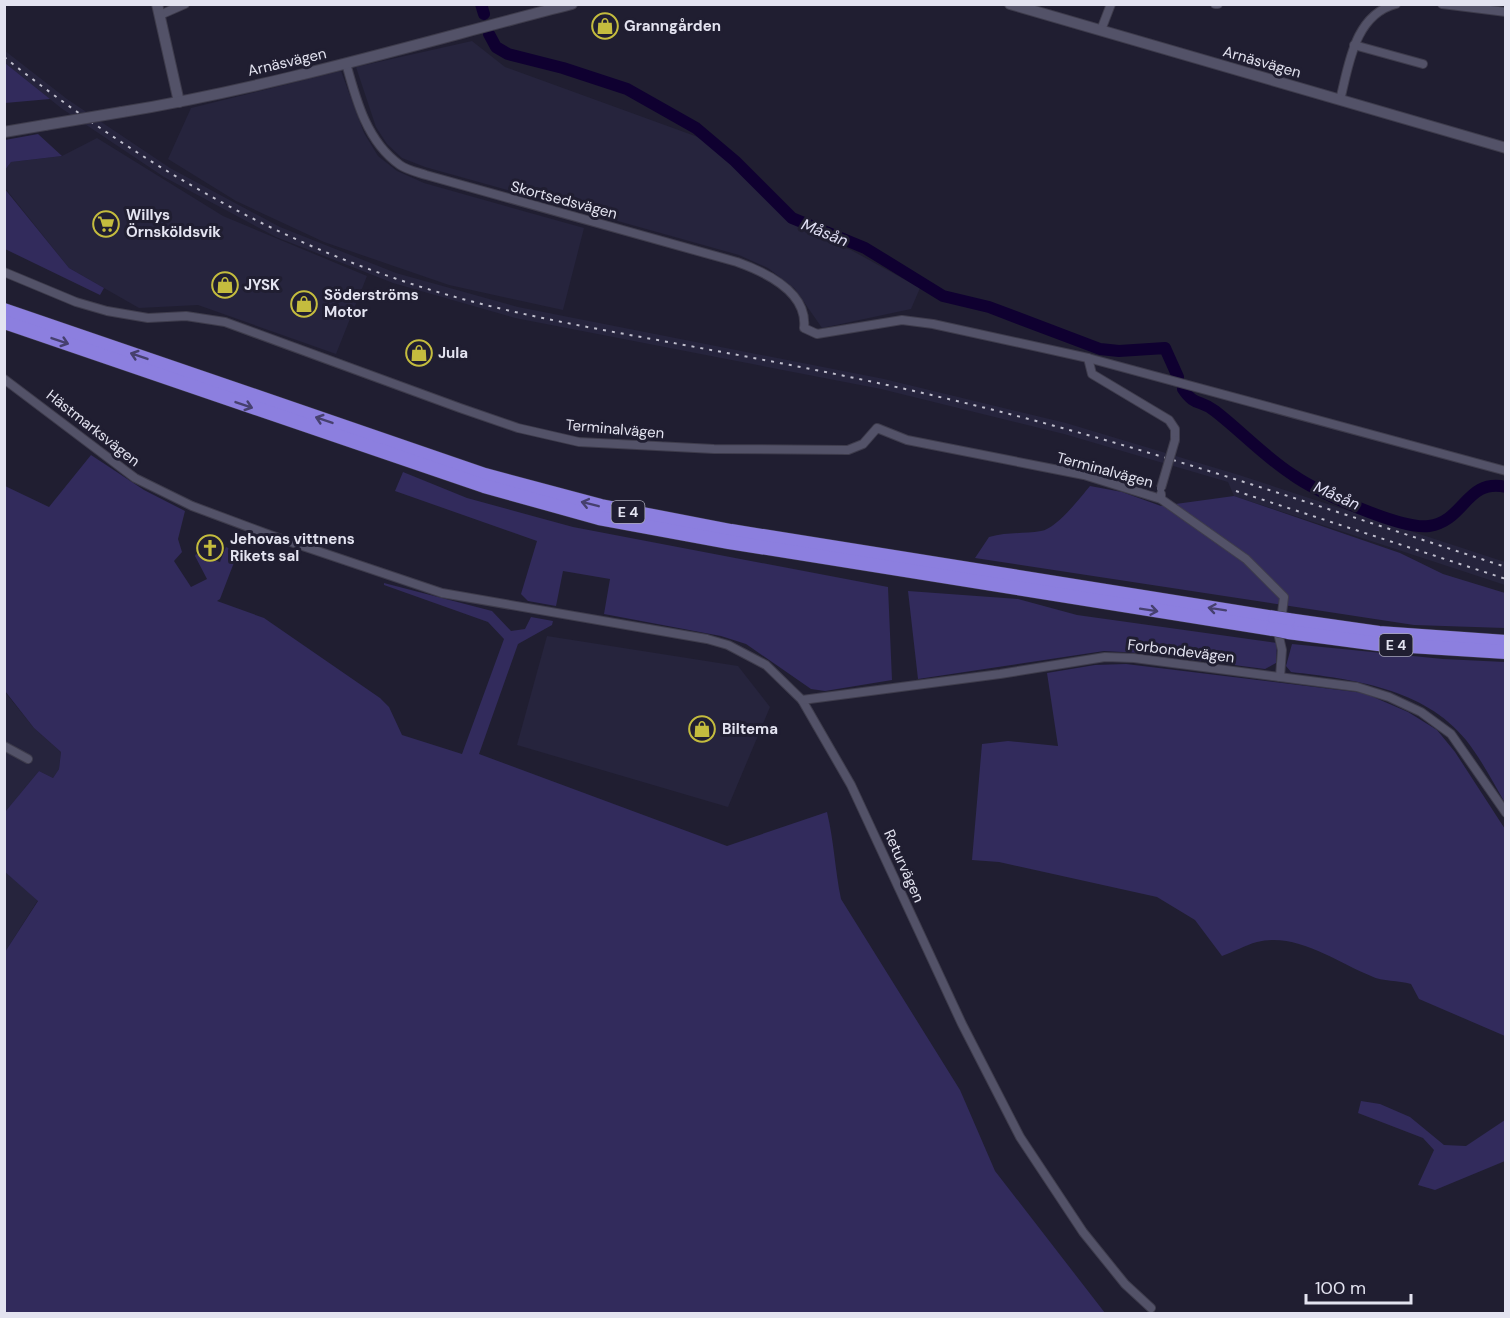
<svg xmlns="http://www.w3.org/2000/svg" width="1510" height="1318" viewBox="0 0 1510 1318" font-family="'DM Sans',sans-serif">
<rect width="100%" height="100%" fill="#201e31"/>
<g fill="#26243d">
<polygon points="472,41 505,67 706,140 755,188 807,233 851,250 920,288 911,309 822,328 795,289 768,268 739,255 425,167 402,158 387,144 376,127 356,67"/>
<polygon points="4,50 67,99 170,168 280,227 396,273 518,307 884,379 1066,423 1239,475 1505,562 1505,585 1234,496 1228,482 1064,434 881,389 515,318 393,283 276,237 164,177 61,108 5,63"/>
<polygon points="341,71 364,133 378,156 397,171 424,183 584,228 563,310 449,285 324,242 236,201 168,159 191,108"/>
<polygon points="97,138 223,216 367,276 336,354 198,305 139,308 69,268 5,188 5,170 11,162 62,156"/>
<polygon points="547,636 738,666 770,707 728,807 517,745"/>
<polygon points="4,691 34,728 61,752 59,769 53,778 39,771 5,812"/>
<polygon points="5,872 38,900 5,952"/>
</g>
<g fill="#322b5c">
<polygon points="5,63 50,99 5,103"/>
<polygon points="38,134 62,156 11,162 5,170 5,140"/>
<polygon points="4,188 69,268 104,288 100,295 5,249"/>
<path d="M 91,455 L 144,490 L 185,511 L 178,539 L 182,552 L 174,561 L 191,587 L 207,579 L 195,556 L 196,554 L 220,562 L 226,547 L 238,552 L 220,599 L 217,601 L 264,618 L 380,698 L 389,707 L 402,735 L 462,754 L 504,639 L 488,622 L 384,585 L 384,583 L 492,611 L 511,631 L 525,629 L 531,617 L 553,621 L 552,625 L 518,644 L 479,754 L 727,846 L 827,812 C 834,841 835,870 841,899 L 960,1090 L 995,1171 L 1105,1313 L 5,1313 L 5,952 L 38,901 L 5,872 L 5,812 L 39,771 L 53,778 L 59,769 L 61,752 L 34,728 L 5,691 L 5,486 L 49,507 Z"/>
<polygon points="403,472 467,498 573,527 888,587 892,680 825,691 811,689 746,644 721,636 604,614 610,579 563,571 556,606 528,601 521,594 537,541 395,491"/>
<path d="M 1090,486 L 1122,492 L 1161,506 L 1234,496 L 1400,553 L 1443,574 L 1505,593 L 1505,628 L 1414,625 L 975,558 L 989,537 C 1007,532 1023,534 1041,531 C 1056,529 1080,498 1090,486 Z"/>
<polygon points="908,591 1018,599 1077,615 1277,643 1276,663 1265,669 1141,653 1104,651 918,679"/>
<path d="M 1292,644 L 1443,659 L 1505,662 L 1505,803 C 1493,782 1481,759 1466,740 C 1424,688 1352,679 1291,672 L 1286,666 Z"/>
<path d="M 1126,664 L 1364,693 L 1408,712 L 1437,730 L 1455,752 L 1505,829 L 1505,1036 L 1419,999 L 1411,984 C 1398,980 1383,982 1371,976 C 1336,962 1297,932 1257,942 C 1245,945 1234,952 1222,956 L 1195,920 L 1157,897 L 999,862 L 972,860 L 982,744 L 1008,741 L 1058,746 L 1047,673 L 1095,665 Z"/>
<polygon points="1361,1101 1380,1104 1410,1117 1444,1145 1466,1146 1505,1120 1505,1161 1435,1190 1418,1185 1434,1150 1423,1138 1358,1113"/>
</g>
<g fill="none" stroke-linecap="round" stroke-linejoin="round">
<g stroke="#0f0030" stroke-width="12">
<polyline points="481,4 484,14"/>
<polyline points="489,34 496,47 508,54 563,68 627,89 696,128 735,161 792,218 865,248 943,296 989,307 1100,349 1119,351 1165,348 1178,377"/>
<path d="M 1183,389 C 1195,407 1200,399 1215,411 C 1242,432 1265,457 1293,475 C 1317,492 1402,530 1429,526 C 1465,521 1466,478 1506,487"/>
</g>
<g stroke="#3e3c4c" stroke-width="10">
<g id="minor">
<polyline points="1215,4 1218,4"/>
<polyline points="1442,4 1506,12"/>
<polyline points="160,15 185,4"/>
<polyline points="1101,30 1111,4"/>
<polyline points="1354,45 1423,64"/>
<path d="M 346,63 C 356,100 367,142 400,165 C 407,170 417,172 426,175 L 737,262 C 765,272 808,292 804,328 L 817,334 L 902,320 L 933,324 L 1088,358 L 1506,471"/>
<path d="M 1340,100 C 1349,65 1354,15 1396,4"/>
<polyline points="4,272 76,302 107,311 148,318 186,316 225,322 460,408 518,428 579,442 714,449 848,450 863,444 877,428 907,440 1084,475 1161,499"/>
<polyline points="1088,358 1092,374 1169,420 1175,429 1175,440"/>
<polyline points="4,379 135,478 192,506 270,535 442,593 707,639 728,645 766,665 802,700 851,785 962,1024 1020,1137 1083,1232 1125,1284 1151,1308"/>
<polyline points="1161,494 1161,499 1246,559 1284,597 1279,637 1282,650 1280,677"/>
<polyline points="802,700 1000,674 1105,657 1134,658 1357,687 1389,697 1421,712 1451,734 1506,813"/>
<polyline points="4,746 28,759"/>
</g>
</g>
<g stroke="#3e3c4c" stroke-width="12">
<g id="tertiary">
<polyline points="157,4 179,102"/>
<polyline points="1010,4 1506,148"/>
<path d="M 122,112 C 274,87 423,42 572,4"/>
<polyline points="4,132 45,125"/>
</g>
</g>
<g stroke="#3e3c4c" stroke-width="15">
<g id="trunk">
<polyline points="4,310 485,475 601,506 731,531 1275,618"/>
<polyline points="4,322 484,486 599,518 729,542 1273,629"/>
<polyline points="1288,620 1379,633 1506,642"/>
<polyline points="1288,632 1378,644 1506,652"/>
</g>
</g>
<use href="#minor" stroke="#535268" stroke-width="8"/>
<use href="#tertiary" stroke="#535268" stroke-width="10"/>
<use href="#trunk" stroke="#8c7fdf" stroke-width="14"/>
<g stroke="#bfbecd" stroke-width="2" stroke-dasharray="3 6" stroke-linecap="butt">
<path d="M 4,57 C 123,151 250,229 394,278 C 483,309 576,325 668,342 C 760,359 852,376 944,398 C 1134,442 1320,507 1506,567"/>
<polyline points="1236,491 1506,579"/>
</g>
<g stroke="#3e3c4c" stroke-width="10" stroke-linecap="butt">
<polyline id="minor-bridge" points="1161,488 1175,440"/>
</g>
<g stroke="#3e3c4c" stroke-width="12" stroke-linecap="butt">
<polyline id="tertiary-bridge" points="45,125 122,112"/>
</g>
<g stroke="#3e3c4c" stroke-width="15" stroke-linecap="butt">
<g id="trunk-bridge">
<polyline points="1275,618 1288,620"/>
<polyline points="1273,629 1288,632"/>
</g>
</g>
<use href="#minor-bridge" stroke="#535268" stroke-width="8"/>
<use href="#tertiary-bridge" stroke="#535268" stroke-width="10"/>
<use href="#trunk-bridge" stroke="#8c7fdf" stroke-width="14"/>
</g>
<defs><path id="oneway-shaft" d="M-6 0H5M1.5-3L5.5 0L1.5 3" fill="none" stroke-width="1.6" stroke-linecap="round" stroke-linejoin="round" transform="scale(1.5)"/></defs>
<g stroke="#46406e">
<use href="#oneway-shaft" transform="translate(60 341) rotate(19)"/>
<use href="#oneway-shaft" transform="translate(139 356) rotate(-161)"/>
<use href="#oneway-shaft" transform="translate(244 405) rotate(19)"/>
<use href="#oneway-shaft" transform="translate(324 420) rotate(-161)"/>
<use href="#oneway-shaft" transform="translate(590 504) rotate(-166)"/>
<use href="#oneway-shaft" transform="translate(1217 609) rotate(-171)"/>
<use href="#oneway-shaft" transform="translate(1149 610) rotate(9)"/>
</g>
<defs>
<g id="shop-ring" transform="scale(1.35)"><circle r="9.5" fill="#201e31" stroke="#c4bc3e" stroke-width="1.5"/><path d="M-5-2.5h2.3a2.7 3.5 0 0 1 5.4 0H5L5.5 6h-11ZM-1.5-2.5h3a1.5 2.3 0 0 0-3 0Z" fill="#c4bc3e"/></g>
<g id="supermarket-ring" transform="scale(1.35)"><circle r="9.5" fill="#201e31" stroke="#c4bc3e" stroke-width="1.5"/><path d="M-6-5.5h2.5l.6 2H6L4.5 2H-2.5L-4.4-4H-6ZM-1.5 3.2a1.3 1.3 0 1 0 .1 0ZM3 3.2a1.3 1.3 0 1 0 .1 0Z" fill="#c4bc3e"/></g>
<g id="church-ring" transform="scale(1.35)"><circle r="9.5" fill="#201e31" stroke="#c4bc3e" stroke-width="1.5"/><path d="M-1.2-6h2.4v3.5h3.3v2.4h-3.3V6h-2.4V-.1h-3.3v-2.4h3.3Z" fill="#c4bc3e"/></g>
</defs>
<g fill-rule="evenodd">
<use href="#shop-ring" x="605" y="26"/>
<use href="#supermarket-ring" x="106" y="224"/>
<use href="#shop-ring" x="225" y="285"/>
<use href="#shop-ring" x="304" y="304"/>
<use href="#shop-ring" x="419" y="353"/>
<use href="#church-ring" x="210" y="548"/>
<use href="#shop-ring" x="702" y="729"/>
</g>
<g text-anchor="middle" stroke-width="6" stroke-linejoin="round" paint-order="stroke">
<g fill="#201e31" stroke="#a8a8b7" stroke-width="1.5">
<rect x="611.5" y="501" width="33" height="22" rx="4.5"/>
<rect x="1379.5" y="634" width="33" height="22" rx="4.5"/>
</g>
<g font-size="14" font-weight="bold" fill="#e3e3f0">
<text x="628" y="517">E 4</text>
<text x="1396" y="650">E 4</text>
</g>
<g font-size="15" font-weight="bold" fill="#e3e3f0" stroke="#201e31" text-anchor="start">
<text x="624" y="31">Granngården</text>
<text x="126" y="220">Willys<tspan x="126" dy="17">Örnsköldsvik</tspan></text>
<text x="244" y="290">JYSK</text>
<text x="324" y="300">Söderströms<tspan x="324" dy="17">Motor</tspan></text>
<text x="438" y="358">Jula</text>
<text x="230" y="544">Jehovas vittnens<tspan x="230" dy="17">Rikets sal</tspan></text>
<text x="722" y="734">Biltema</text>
</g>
<g font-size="15" fill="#e3e3f0" stroke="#201e31">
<text transform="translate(287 62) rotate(-13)" y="5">Arnäsvägen</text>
<text transform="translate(1262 62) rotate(16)" y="5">Arnäsvägen</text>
<text transform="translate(564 200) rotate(15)" y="5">Skortsedsvägen</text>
<text transform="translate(93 428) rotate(38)" y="5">Hästmarksvägen</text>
<text transform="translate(615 429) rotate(5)" y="5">Terminalvägen</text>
<text transform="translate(1105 470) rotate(15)" y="5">Terminalvägen</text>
<text transform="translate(1181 651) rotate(7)" y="5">Forbondevägen</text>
<text transform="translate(904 866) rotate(66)" y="5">Returvägen</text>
</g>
<g font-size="16" font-style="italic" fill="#e0dff4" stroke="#201e31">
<text transform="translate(825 232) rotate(22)" y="6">Måsån</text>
<text transform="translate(1337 495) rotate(24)" y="6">Måsån</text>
</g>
</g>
<rect width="1510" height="1318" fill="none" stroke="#e3e3f0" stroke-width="12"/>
<path d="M1306 1294v9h105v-9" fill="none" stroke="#e3e3f0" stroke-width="3"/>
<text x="1315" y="1294" font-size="18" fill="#e3e3f0" stroke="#201e31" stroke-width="4.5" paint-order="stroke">100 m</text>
</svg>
